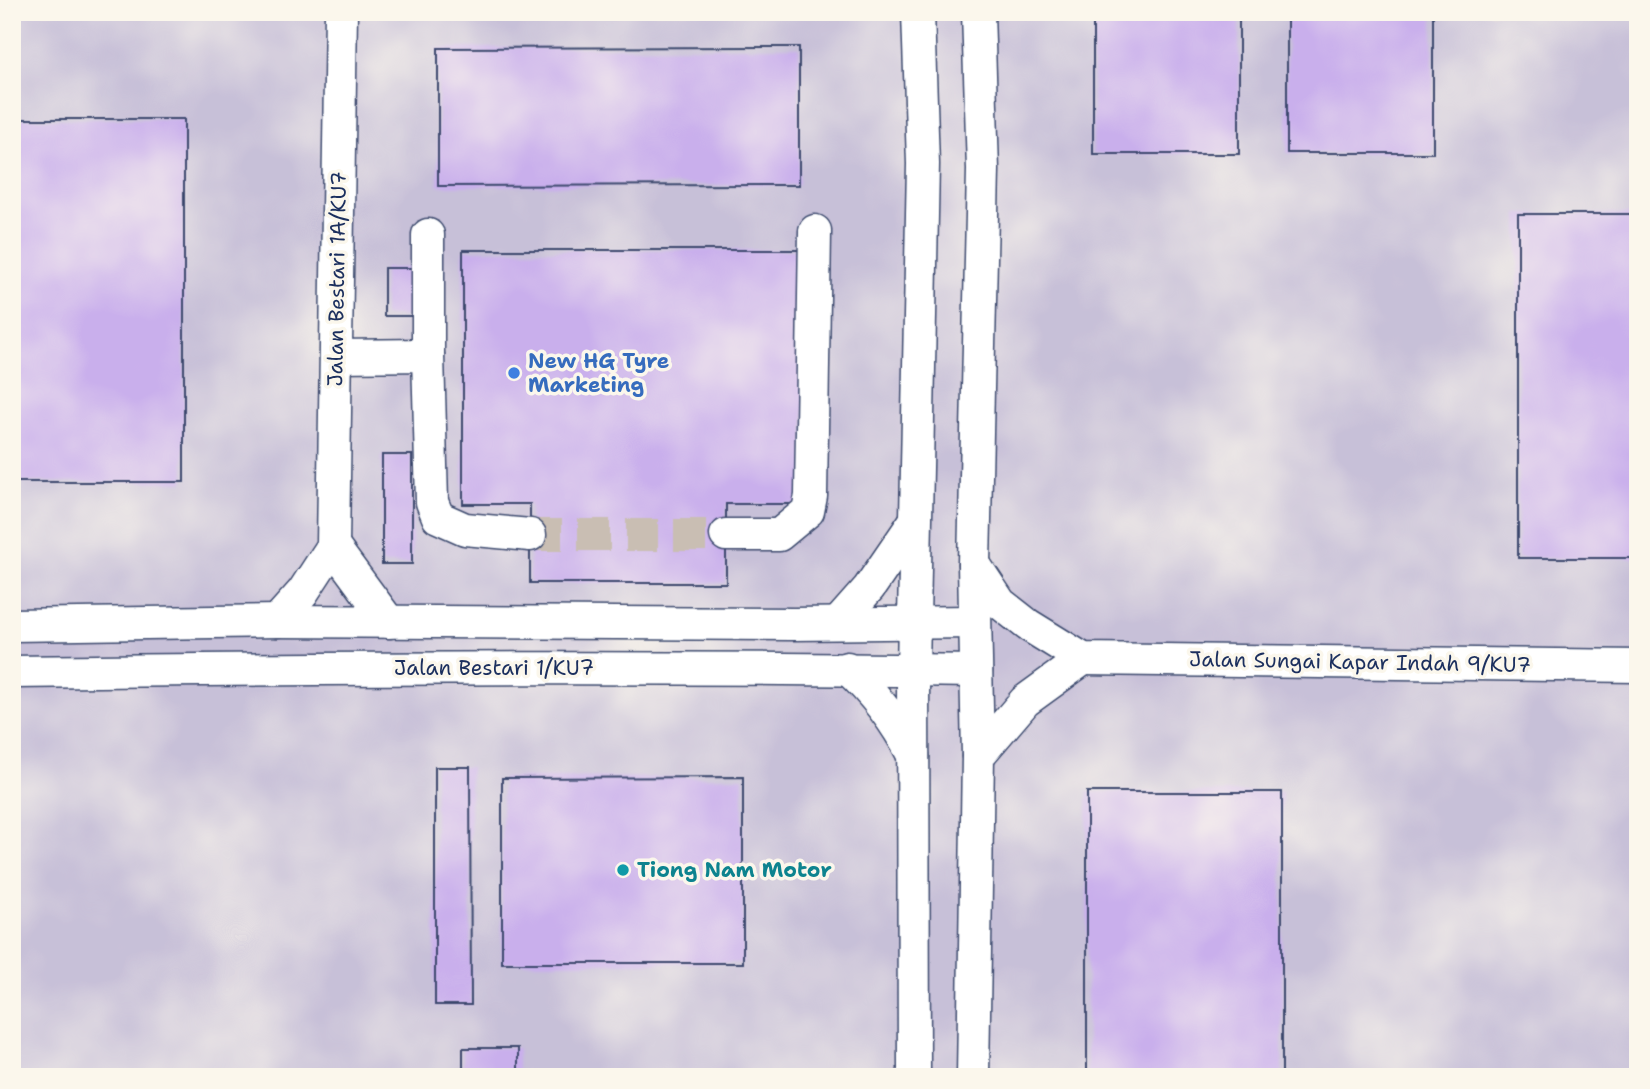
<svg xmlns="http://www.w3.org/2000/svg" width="1650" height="1089" viewBox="0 0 1650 1089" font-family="'Shantell Sans',sans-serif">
<rect width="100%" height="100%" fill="#fbf7ec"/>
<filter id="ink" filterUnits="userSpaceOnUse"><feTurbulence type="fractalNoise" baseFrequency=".0143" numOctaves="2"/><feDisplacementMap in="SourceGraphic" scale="14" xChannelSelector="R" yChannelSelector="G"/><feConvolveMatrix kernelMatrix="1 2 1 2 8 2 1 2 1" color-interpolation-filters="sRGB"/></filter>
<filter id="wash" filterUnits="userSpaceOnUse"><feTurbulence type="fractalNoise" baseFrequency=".00686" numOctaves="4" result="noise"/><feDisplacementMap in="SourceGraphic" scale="28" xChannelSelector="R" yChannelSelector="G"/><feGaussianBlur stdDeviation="1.57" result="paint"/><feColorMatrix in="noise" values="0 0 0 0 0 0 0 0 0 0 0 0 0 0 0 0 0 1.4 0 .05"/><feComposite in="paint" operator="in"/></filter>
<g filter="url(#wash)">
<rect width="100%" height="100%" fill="#f4e2c8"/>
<rect fill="#c7c0d8" x="12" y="12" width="1626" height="1065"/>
<g id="blocks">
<g fill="#c9afec">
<rect x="1093" y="12" width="146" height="142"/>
<rect x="1287" y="12" width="146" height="141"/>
<polygon points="799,47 799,185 438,186 438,48"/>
<rect x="12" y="119" width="172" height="363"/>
<rect x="1518" y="214" width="120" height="344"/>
<polygon points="463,250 804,250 804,504 726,504 726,583 530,583 530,504 463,504"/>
<rect x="384" y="268" width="28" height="48"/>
<rect x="382" y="455" width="30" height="109"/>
<polygon points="435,767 470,767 471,1005 435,1005"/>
<polygon points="743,777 743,963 502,963 502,778"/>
<rect x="1087" y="792" width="195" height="285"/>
<rect x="463" y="1048" width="55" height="29"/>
</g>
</g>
</g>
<g filter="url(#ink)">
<use href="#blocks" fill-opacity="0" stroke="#3c4a6e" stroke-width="2"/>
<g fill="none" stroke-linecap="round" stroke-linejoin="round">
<polyline stroke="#c9beb3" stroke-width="32" stroke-dasharray="32 16" stroke-linecap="butt" points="530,535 726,535"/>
<g stroke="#3c4a6e" stroke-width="35">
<g id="minor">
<polyline points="428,355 428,235"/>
<polyline points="336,356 428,355 432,502 438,517 465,529 530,535"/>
<polyline points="726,535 779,535 808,511 811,496 815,231"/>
<polyline points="333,546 389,622"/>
<polyline points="974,564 1000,603 1028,625 1083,659 1638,666"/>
<polyline points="277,621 303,592 333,546 341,12"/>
<polyline points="838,623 869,588 915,521"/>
<polyline points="12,625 277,621 793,624 974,622"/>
<path d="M 847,668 C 875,694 895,720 913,755"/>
<path d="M 12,672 C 333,668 655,666 976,671"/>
<polyline points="978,756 1025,701 1083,659"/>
<polyline points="914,1077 913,670 923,164 918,12"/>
<polyline points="973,1077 978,756 974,564 983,170 978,12"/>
</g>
</g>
<use href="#minor" stroke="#fff" stroke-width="32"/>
</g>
</g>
<circle fill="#3f7fe0" stroke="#fbf7ec" stroke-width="2.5" cx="514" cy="373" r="7"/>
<circle fill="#0f9aa8" stroke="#fbf7ec" stroke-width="2.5" cx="623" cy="870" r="7"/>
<g text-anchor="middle" stroke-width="7" stroke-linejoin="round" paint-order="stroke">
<g font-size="21" fill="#1b2f5e" stroke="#fbf7ec">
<text transform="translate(337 279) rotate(-89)" y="7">Jalan Bestari 1A/KU7</text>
<text transform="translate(1360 662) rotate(1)" y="7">Jalan Sungai Kapar Indah 9/KU7</text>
<text x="494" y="675">Jalan Bestari 1/KU7</text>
</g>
<g font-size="21" font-weight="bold" fill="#366cbe" stroke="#fbf7ec" text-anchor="start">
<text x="528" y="368">New HG Tyre<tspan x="528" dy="24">Marketing</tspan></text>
</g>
<g font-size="21" font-weight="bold" fill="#0d838f" stroke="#fbf7ec" text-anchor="start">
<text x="637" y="877">Tiong Nam Motor</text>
</g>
</g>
<rect width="1650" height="1089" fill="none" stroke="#fbf7ec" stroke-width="42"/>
</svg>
